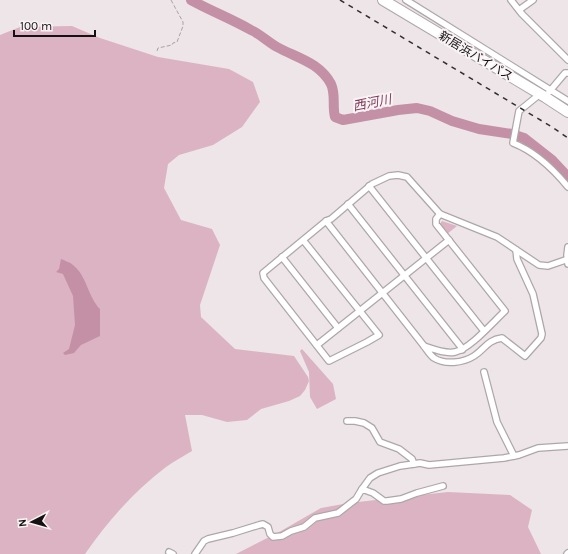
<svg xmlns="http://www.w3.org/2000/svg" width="568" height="554" viewBox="0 0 568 554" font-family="Karla,'Noto Sans JP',sans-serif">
<rect width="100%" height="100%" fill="#ede5e8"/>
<g fill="#dcb3c3">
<path d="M 72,26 L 100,38 L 158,57 L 229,69 L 253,82 L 260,102 L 242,127 L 213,145 L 179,155 L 168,164 L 164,188 L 181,220 L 212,229 L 220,245 L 200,305 L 201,317 L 235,349 L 294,356 L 308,377 L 309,381 L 305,390 L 300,396 L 289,401 L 261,409 L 247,420 L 227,422 L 202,415 L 185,415 L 192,451 C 184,456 174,461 166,467 C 134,491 108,521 85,554 L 0,554 L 0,35 L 20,27 Z"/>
<polygon points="442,221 457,226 447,234 440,224"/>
<polygon points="302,349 333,384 336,399 317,409 310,397 309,372 300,351"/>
<polygon points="448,492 510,495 532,510 528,527 541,554 236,554 281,531 321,508 349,503"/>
</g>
<path fill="#c490a5" d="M 61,259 C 65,261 70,262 73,265 C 87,276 88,297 100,309 L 100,336 L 81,345 L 74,353 L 65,355 L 63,353 L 69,349 L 75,325 L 73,296 L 63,274 L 56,272 L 59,269 Z"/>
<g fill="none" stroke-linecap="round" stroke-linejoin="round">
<path stroke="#c490a5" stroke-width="10" d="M 191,0 C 211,11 232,19 251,30 C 260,34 268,42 277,47 C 297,58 319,62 331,84 C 336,95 332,106 335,117 L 343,120 L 398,110 L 417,108 L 430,111 L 452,121 L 479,129 L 512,134 L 524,138 L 552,160 L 568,177"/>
<g stroke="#aea7a9" stroke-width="8">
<g id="street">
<polyline points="406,0 568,101"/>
<polyline points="511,0 522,14 568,60"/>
<polyline points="519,10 533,0"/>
<polyline points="549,92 565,73 568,73"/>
<path d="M 540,94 L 519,111 L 513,143 C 534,151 554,170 568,187"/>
<polyline points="369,186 484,331"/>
<polyline points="348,204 461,347 462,350"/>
<path d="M 440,214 L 436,219 L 436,224 L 505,311 C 493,322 470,349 455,352 C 445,354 433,349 424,346 C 427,350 430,355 434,358 C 445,365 463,363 474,356 C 485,349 487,340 502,338 L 525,356 L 541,338 L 542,334 L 533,294 L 517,259 L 516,250"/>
<polyline points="326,221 424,346"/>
<polyline points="303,240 379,335 367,342 329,361 264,278 263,273 326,221 331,219 372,184 389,176 398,175 407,177 440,214 497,237 539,265 548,266 568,259"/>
<polyline points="568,247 567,255 568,264"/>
<polyline points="282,257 338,328"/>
<polyline points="317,345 449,240"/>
<polyline points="484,372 497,422 514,456"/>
<polyline points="347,421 355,421 364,423 372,428 380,442 399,449 412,459 414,464"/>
<polyline points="362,489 370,478 378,473 400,466 414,464 420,463 429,465 504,458 519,455 538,448 568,446"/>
<polyline points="169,552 173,554"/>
<polyline points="195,554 204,541 208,539 233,533 259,525 263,524 268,527 270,534 273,537 282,536 291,531 304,527 315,518 338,513 356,499 362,489 373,493 384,501 387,501 401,499 417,493 443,486"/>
<polyline points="567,554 568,553"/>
</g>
</g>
<g stroke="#aea7a9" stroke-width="12">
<polyline id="highway" points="383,0 545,97 568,112"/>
</g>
<polyline stroke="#a9a3a5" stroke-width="1" stroke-dasharray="4 2" stroke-linecap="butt" points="157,51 158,48 172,45 173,43 177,42 183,26 183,22 171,0"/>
<use href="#street" stroke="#fff" stroke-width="5.5"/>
<use href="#highway" stroke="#fff" stroke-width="10"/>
<polyline stroke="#322f31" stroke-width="1.5" stroke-dasharray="5 5" stroke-linecap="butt" points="340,0 552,127 568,138"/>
</g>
<g text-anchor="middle" stroke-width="4" stroke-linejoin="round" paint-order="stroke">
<g font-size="12" fill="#131112" stroke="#faf3f5">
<text transform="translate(476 56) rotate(31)" y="4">新居浜バイパス</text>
</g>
<g font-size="13" font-style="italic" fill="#803e5d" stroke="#faf3f5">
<text transform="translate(372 102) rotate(-11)" y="5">西河川</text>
</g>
</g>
<g transform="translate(32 522) rotate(264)" stroke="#faf3f5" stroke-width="3" paint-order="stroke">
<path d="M0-3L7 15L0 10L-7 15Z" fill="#131112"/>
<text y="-6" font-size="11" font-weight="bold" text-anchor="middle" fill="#131112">N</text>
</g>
<path d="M14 30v6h81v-6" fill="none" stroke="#131112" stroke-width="2"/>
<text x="20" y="30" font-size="12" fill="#131112" stroke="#faf3f5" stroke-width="3" paint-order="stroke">100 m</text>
</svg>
